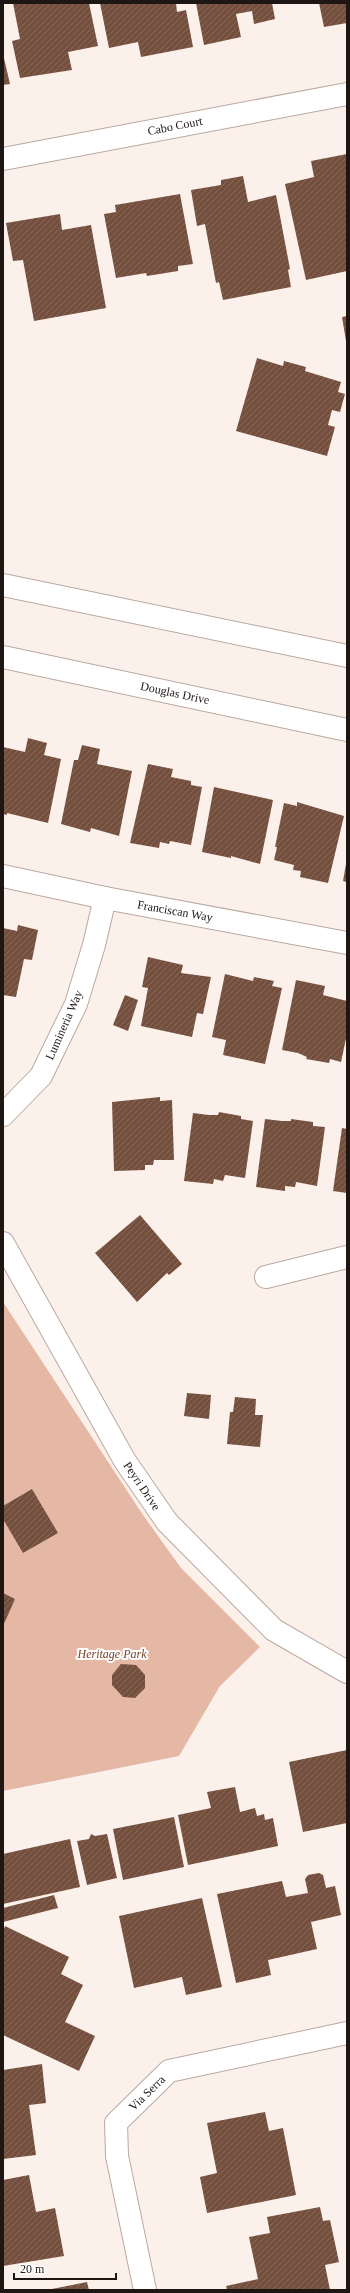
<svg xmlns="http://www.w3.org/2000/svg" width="350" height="2293" viewBox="0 0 350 2293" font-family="'Times New Roman',serif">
<defs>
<pattern id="building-hatch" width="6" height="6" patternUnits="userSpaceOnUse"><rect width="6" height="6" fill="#754f3e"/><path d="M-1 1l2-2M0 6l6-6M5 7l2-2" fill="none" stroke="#866a5c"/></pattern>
</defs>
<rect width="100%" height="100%" fill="#fcf0eb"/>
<polygon fill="#e4b8a5" points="3,1302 143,1515 181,1568 260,1647 220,1686 179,1756 3,1791"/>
<g fill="url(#building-hatch)">
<polygon points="13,3 89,3 98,46 68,52 72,70 20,78 12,41 20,39"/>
<polygon points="100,3 176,3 177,12 186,10 193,47 141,57 138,42 109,48"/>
<polygon points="196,3 272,3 275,19 254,24 252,11 236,14 241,37 204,45"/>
<polygon points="319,3 347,3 347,23 324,27"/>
<polygon points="3,54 10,84 3,85"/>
<polygon points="347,154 347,271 306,280 285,184 314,177 311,161"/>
<polygon points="243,176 248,202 276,195 290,269 288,270 291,287 223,300 219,282 216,283 205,224 197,226 191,190 221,185 221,180"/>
<polygon points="180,194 193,264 178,266 178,271 147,276 146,273 116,278 104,214 116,212 115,205"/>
<polygon points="60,214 62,230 91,225 106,308 34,321 23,260 13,261 6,223"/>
<polygon points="347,316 347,341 346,341 342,317"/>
<polygon points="257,358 283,366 284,361 306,367 305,371 341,382 338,392 345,394 340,412 332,410 328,425 335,427 327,456 236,431"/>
<polygon points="28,738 47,743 44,755 61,759 48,823 7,813 7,815 3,814 3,747 25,752"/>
<polygon points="82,745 100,749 97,764 132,771 119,836 91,828 90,832 61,824 74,760 78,760"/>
<polygon points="148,764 173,769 171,777 191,781 191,785 202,787 191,845 170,841 169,844 160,842 159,848 130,843"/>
<polygon points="214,787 273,800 260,864 231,856 231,858 202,852"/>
<polygon points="297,802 344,816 328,883 300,877 301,871 293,870 294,865 274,860 277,847 275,847 284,803 297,806"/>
<polygon points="346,864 347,864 347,882 343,881"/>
<polygon points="18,925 38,930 32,960 24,959 16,997 3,995 3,928 17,931"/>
<polygon points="148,957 183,965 181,973 211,977 203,1014 197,1013 192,1037 141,1026 148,988 142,987"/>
<polygon points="225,974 253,981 254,977 274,981 272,986 282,988 265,1064 223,1055 226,1040 212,1037"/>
<polygon points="296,980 325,986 323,995 347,1001 347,1034 341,1062 330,1059 329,1063 306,1059 307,1057 298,1053 282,1050"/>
<polygon points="125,995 138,1000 128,1031 113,1025"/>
<polygon points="160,1097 160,1101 172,1100 174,1160 154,1160 153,1165 145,1165 145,1170 114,1171 112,1102"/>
<polygon points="219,1112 241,1116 241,1119 253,1121 245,1178 225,1175 223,1181 214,1179 213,1184 184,1181 193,1113 209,1115 218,1115"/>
<polygon points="265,1119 282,1121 291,1121 291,1119 313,1122 313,1126 325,1127 317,1186 296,1182 295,1187 285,1186 285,1191 256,1187"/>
<polygon points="342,1128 347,1129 347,1193 333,1191"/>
<polygon points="140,1215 182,1264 169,1275 167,1273 137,1302 95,1253"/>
<polygon points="187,1393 211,1395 209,1419 184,1416"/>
<polygon points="235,1397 256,1399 255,1415 263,1415 260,1447 227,1444 230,1412 233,1412"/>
<polygon points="32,1489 58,1533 23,1553 3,1519 3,1506"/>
<polygon points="3,1593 15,1599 3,1626"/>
<polygon points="121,1664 136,1665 145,1675 145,1688 135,1698 123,1697 112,1685 112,1675"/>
<polygon points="347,1750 347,1823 303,1832 289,1762"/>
<polygon points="235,1787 240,1812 255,1808 257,1816 264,1814 265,1820 273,1818 278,1846 188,1865 178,1815 211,1808 207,1792"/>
<polygon points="174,1817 184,1867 123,1880 113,1829"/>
<polygon points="91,1834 95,1836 107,1834 117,1878 87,1885 77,1841 89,1839"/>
<polygon points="70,1839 80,1887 3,1904 3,1854"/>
<polygon points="319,1873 323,1875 326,1888 335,1886 341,1915 311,1922 317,1949 268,1960 271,1975 236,1983 217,1894 282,1881 286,1897 308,1893 305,1879 308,1875"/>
<polygon points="54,1895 58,1908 3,1922 3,1908"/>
<polygon points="202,1898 222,1987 186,1995 182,1977 134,1988 119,1916"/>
<polygon points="5,1926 69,1957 61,1974 83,1985 65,2022 95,2036 79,2071 3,2035 3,1931"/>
<polygon points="42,2064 46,2103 29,2105 36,2155 3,2159 3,2070"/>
<polygon points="265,2112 269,2131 283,2128 296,2195 207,2213 200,2177 217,2173 207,2123"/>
<polygon points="29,2175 36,2212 55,2208 64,2256 3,2266 3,2180"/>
<polygon points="320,2207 323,2221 330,2220 339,2262 325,2265 330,2290 227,2290 226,2286 258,2279 249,2237 270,2233 267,2217"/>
<polygon points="87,2282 89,2290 52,2290 52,2289"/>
</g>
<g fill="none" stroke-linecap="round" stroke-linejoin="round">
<g stroke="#bba9a0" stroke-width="24">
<g id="street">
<polyline points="3,159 347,94"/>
<polyline points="3,876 105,898 347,943"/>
<polyline points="3,1115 41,1076 76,1004 94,945 105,898"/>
<polyline points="266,1277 347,1257"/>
<polyline points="145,2290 117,2156 116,2123 169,2071 347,2033"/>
</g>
</g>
<g stroke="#bba9a0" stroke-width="24">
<polyline id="secondary" points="3,1243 125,1461 167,1522 274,1630 347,1672"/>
</g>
<g stroke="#bba9a0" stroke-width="24">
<g id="primary">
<polyline points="3,585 347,656"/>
<polyline points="3,657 347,730"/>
</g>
</g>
<use href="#street" stroke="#fff" stroke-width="22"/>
<use href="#secondary" stroke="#fff" stroke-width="22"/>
<use href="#primary" stroke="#fff" stroke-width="22"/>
</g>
<g text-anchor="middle" stroke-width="4" stroke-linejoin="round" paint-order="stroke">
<g font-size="12" fill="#1d1613" stroke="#fff">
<text transform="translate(175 126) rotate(-11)" y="4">Cabo Court</text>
<text transform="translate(175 693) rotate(12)" y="4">Douglas Drive</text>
<text transform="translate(175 911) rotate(10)" y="4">Franciscan Way</text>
<text transform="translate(64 1025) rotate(-66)" y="4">Lumineria Way</text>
<text transform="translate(142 1486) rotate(56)" y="4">Peyri Drive</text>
<text transform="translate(147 2093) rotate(-44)" y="4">Via Serra</text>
</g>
<g font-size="12" font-style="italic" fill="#773f23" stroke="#fff">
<text x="112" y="1658">Heritage Park</text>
</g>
</g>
<rect width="350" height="2293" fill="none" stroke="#1d1613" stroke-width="8"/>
<path d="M14 2273v6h102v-6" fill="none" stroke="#1d1613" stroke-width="2"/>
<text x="20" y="2273" font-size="12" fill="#1d1613" stroke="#ffffff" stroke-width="3" paint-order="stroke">20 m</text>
</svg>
